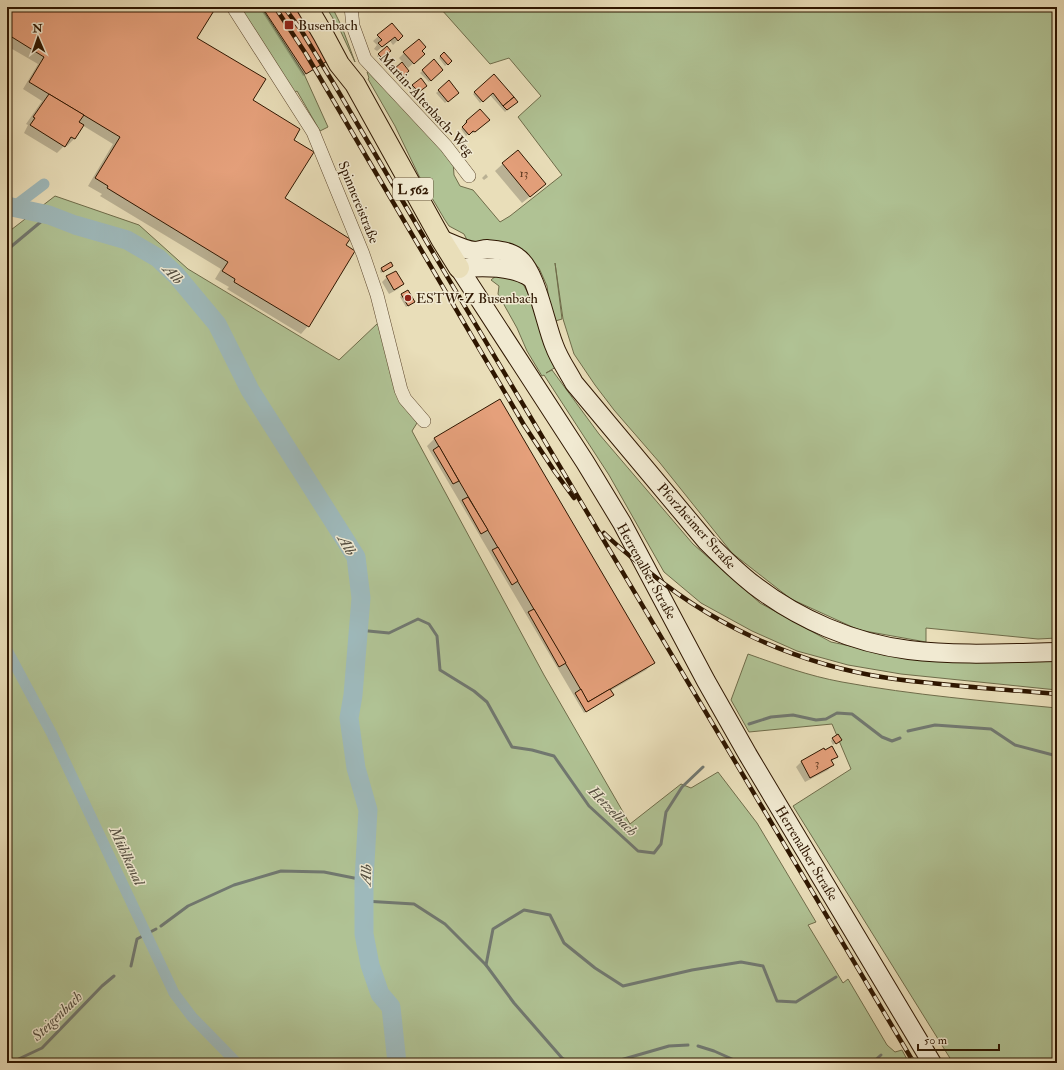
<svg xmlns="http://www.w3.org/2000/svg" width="1064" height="1070" viewBox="0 0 1064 1070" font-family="'IM FELL Double Pica',serif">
<rect width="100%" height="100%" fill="#e9deb9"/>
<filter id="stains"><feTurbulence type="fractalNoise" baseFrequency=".005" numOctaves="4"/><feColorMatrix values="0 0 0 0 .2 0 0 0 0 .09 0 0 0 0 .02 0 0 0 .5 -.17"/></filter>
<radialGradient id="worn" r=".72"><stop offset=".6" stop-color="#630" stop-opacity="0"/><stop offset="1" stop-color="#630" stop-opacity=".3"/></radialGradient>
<g fill="#b0c294" stroke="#6f6c4a">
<polygon points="239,7 261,7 304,74 328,127 320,131 297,91 292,94"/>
<polygon points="326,7 332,7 342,27 355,62 340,30"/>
<polygon points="443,7 1057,7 1057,638 1038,639 926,628 926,642 859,630 791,599 732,553 660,463 614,410 595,385 574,354 563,319 555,263 562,319 552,322 547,286 539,268 528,256 469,244 464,234 449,226 445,220 419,176 395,126 368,79 369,78 367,72 368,72 453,161 454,175 460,186 473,190 500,222 510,216 562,175 518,117 541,96 509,58 490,64 441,9"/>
<polygon points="55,196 139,225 188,269 339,360 378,323 399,395 417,423 412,431 544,675 630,824 681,784 691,788 718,772 757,823 816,922 808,925 843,983 848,979 887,1045 895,1052 902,1050 909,1063 7,1063 7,233"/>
<polygon points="497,275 515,279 523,284 530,297 543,340 556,367 546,373 552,370 599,434 693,544 760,603 831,642 912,659 1057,660 1057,690 901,674 848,665 797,651 752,631 701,603 664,572 609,475 544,375 542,376 527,351 517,328 498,294 499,286 491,280"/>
<path d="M 748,654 C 779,665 809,676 842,682 C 913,695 985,701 1057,708 L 1057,1063 L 953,1063 L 793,806 L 851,769 L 832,724 L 749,732 L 731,700 Z"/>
</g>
<g fill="#0003">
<polygon points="7,7 209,7 196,38 251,100 292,140 284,199 354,252 308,326 301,334 227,289 229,287 215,279 221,269 100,196 102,194 88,186 113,144 82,125 74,139 67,146 65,145 57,153 24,133 28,125 26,124 42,101 23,89 38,64 7,46"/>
<polygon points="259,7 294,7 326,62 303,76"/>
<polygon points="392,24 402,36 393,45 390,41 377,51 374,49 377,45 373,41"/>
<polygon points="389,51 379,59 377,56 379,54"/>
<polygon points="421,51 418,59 408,68 399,58 404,53"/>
<polygon points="444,53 451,61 445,66 439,58"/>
<polygon points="434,61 442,70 429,82 420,73"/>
<polygon points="402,63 408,71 399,79 392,72"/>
<polygon points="494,76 516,102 505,112 490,95 480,103 473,94"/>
<polygon points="449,82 458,93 445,103 436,93"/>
<polygon points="413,85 424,88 416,94 411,87"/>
<polygon points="480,110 488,120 472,134 471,132 466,136 461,129 466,125 464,123"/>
<polygon points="517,151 537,191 522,203 495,171"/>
<polygon points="486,174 488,177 484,180 482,178"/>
<polygon points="392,266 381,273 380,271 382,268"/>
<polygon points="387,277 403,284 398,289 389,294 382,282"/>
<polygon points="402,295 414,302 406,307 400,297"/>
<polygon points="500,401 653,663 646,670 610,691 613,695 611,697 584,713 427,446 434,439"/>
<polygon points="833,738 838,741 833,745 831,741"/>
<polygon points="824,750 836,757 832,761 832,765 828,770 805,782 796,767 801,762"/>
</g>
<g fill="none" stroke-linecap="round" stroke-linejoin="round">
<g stroke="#717870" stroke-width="3">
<polyline points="7,250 49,215"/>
<polyline points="358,630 389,633 418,619 429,624 437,636 440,670 474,691 487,702 512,747 532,750 554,756 589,806 638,851 654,853 661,844 666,812 682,787 703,767"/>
<polyline points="749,724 771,717 793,715 816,720 826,719 837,713 852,714 882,737 892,741 900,738"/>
<polyline points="908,731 935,725 991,729 1015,745 1057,756"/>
<polyline points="364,901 414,904 445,924 486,965 514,1003 562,1058 570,1063"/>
<polyline points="161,926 188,906 234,885 281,871 324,872 364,880"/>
<polyline points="486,965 493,929 524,910 550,915 564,943 595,968 623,986 692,970 741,962 763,966 777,1001 796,1002 836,977"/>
<polyline points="131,966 137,939 156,929"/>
<polyline points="698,1046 714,1051 741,1063"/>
<polyline points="10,1063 42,1048 102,986 114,976"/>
<polyline points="610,1063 669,1046 688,1045"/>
<polyline points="872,1063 881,1055"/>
</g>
<g stroke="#9eb9bb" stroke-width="11">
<polyline points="7,212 44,184"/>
<polyline points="7,650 52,734 174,993 192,1017 237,1063"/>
</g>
<polyline stroke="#9eb9bb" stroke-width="19" points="7,206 49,215 75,225 127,240 158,258 176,275 217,324 250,390 356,557 361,598 353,695 349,718 356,768 368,810 364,880 364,934 370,965 380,994 391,1007 397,1063"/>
</g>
<g fill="#e5a07b" stroke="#2e1600">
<polygon points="7,7 211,7 215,9 197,38 266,79 253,100 300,129 294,140 314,152 285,198 350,239 346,245 355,251 309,327 234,282 235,279 222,271 228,262 107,188 108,186 95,178 120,137 29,82 44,57 7,34"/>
<polygon points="262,7 295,7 329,60 306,74"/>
<polygon points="392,23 403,36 398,41 395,37 382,47 378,43 382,40 377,35"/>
<polygon points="419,39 426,47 422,51 425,54 414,64 403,52"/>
<polygon points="387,46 391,51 382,58 378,54"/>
<polygon points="444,52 452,61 448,65 440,56"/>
<polygon points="434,59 443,70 431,81 422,70"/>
<polygon points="402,62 409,71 401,78 394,69"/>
<polygon points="494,74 514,97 503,106 493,93 483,102 474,92"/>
<polygon points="421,78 427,86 419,92 412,85"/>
<polygon points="449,80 459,93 448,102 438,90"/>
<polygon points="49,94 84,115 79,122 84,125 75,139 71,137 65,147 30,125 35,118 33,117"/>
<polygon points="514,97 518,102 507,110 503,106"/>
<polygon points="480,109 490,120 475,132 473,131 469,135 462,127 467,122 466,121"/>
<polygon points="518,150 546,184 530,197 502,163"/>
<polygon points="391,262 393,266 383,272 381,268"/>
<polygon points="396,271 404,284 394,290 386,276"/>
<polygon points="408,290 415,302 408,306 401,294"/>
<polygon points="500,399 655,663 588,702 434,438"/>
<polygon points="439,446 459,481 453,484 433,450"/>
<polygon points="468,497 488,530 481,534 462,500"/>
<polygon points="498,547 518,581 512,585 492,550"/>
<polygon points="534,609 566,663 559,667 528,612"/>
<polygon points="581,689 588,702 610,689 614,695 586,712 575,693"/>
<polygon points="838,734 842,740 836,744 832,738"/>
<polygon points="832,746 838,757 831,760 834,765 810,778 801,761 824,748 825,750"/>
</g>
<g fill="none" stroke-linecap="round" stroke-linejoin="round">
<g stroke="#5d482e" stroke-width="14">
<g id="minor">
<polyline points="233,7 313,132 363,254 377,295 401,390 405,399 424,421"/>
<polyline points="351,7 353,26 365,59 446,146 469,176"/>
</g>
</g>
<g stroke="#2e1600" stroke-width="20">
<g id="secondary">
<path d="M 441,239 C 451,243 464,250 475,251 C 479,251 483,249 487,249 C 497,250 509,251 517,257 C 536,269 545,323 554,345 C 559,359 567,370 574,383 L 707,542 C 722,557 737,572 754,585 C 798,619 853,643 909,650 C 958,656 1008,653 1057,652"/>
<polyline points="459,268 585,462 622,523 706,681 748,755 932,1063"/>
<path d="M 459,268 C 482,267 510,265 531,278"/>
</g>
</g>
<g stroke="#2e1600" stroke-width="22">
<polyline id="primary" points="307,7 324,36 339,64 355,84 441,239 459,268"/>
</g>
<use href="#minor" stroke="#f1ead2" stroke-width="13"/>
<use href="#secondary" stroke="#f1ead2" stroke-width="18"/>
<use href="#primary" stroke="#e9deb9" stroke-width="20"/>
<g stroke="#2e1600" stroke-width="4.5">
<g id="rail">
<polyline points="275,7 306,54 524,425 555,472 574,498"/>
<polyline points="284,7 301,30 334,84 432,251 914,1063"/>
<path d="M 604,533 C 614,543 625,552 636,561 C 707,623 795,664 888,678 C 944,686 1001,689 1057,694"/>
</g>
</g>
<use href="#rail" stroke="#f1ead2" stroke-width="3" stroke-dasharray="9" stroke-linecap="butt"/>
</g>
<g fill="#8f2418" stroke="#f1ead2" stroke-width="1.5">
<rect x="284" y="20" width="10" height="10" rx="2"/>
<circle cx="408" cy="298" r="4"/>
</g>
<g text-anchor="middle" stroke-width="3" stroke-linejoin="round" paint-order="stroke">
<g font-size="12" fill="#5c381f">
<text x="524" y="177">13</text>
<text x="817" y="767">3</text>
</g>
<rect fill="#f1ead2" stroke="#68563f" stroke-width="1" x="393" y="178" width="40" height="22" rx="3"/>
<g font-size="13" font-weight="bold" fill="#2e1600">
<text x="413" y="194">L 562</text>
</g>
<g font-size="14" fill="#2e1600" stroke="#f1ead2" text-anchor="start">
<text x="298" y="30">Busenbach</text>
<text x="416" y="303">ESTW-Z Busenbach</text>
</g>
<g font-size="14" fill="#2e1600" stroke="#f1ead2">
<text transform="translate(427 104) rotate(48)" y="5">Martin-Altenbach-Weg</text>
<text transform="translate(359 202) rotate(68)" y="5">Spinnereistraße</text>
<text transform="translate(697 526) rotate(48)" y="5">Pforzheimer Straße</text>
<text transform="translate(647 571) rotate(61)" y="5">Herrenalber Straße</text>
<text transform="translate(807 853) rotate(59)" y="5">Herrenalber Straße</text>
</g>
<g font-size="15" font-style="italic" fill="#554f41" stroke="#f1ead2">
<text transform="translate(173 274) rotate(46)" y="5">Alb</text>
<text transform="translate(347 545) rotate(60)" y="5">Alb</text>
<text transform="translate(613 811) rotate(46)" y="5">Hetzelbach</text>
<text transform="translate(127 856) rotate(65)" y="5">Mühlkanal</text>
<text transform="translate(366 875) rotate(-88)" y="5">Alb</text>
<text transform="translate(57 1016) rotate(-44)" y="5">Steigenbach</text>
</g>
</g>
<rect width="1064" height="1070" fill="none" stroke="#e9deb9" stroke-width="24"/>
<rect x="8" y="8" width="1048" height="1054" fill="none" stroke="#2e1600" stroke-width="2"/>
<rect x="12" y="12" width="1040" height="1046" fill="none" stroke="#2e1600"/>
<g transform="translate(38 38) rotate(358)" stroke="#f1ead2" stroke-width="3" paint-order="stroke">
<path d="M0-3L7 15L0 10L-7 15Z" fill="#2e1600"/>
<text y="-6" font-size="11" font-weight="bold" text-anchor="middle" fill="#2e1600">N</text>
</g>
<path d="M918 1044v6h81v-6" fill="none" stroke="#2e1600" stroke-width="2"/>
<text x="924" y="1044" font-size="12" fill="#2e1600" stroke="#f1ead2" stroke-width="3" paint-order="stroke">50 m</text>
<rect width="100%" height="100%" filter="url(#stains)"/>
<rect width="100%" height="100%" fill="url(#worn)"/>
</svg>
